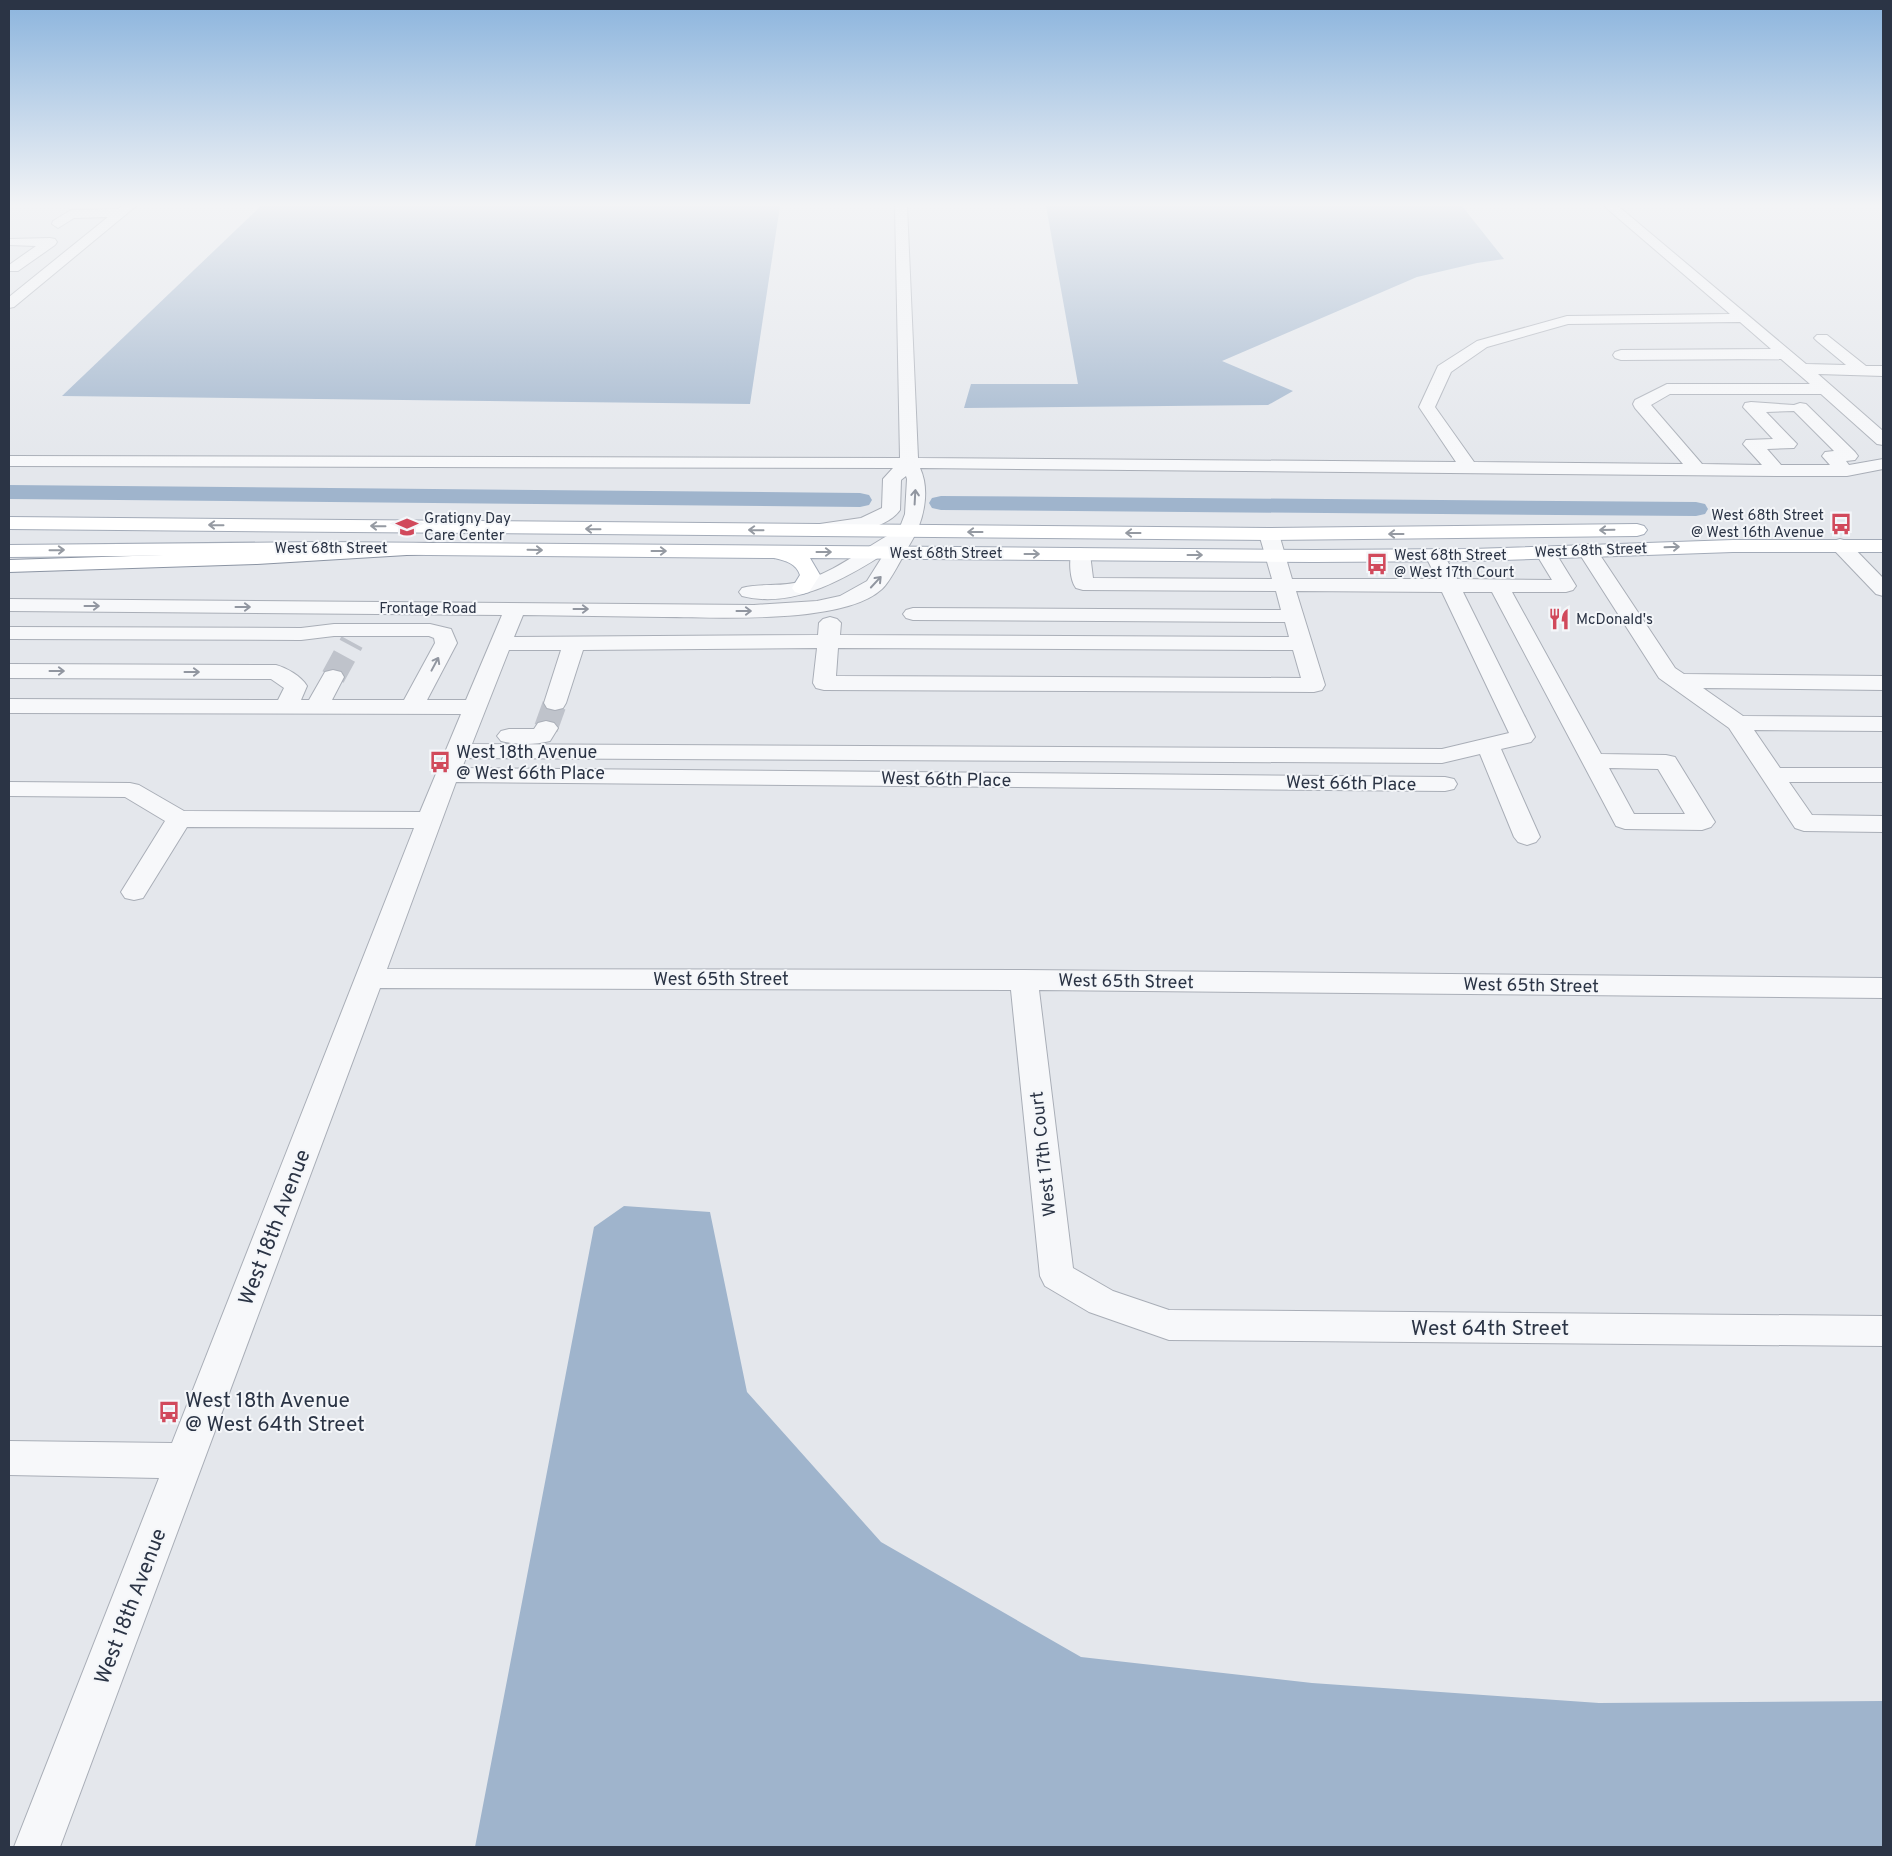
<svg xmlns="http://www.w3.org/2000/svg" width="1892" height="1856" viewBox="0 0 1892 1856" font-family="Overpass,sans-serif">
<rect width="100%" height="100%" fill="#e4e7ec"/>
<g fill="#9fb4cc">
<polygon points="261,206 780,206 750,404 62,396"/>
<polygon points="1046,206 1462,206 1504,259 1477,263 1417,277 1222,361 1293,391 1268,405 964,408 971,384 1078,384"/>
<polygon points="624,1206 710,1212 747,1392 881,1542 1081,1657 1312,1683 1599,1703 1883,1701 1883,1847 475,1847 594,1227"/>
</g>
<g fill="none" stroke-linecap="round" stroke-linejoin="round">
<g fill="#9fb4cc" fill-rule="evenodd">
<polygon points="9,485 860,493 869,495 872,500 869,505 860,507 9,499"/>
<polygon points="941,496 1696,502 1705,504 1708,509 1705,514 1696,516 941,510 932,508 929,503 932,498"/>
</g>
<g stroke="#bfc3cb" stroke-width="24" stroke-dasharray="24 12" stroke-linecap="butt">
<polyline points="333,677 352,642"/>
<polyline points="546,728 555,703"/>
</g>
<g stroke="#a9aeb7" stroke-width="2">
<g id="minor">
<polygon points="122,206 136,206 14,307 9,308 9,297 108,217 74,218 58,228 52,224 53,221 71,210 118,209"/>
<path d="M 895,206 L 907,206 L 918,458 L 1456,462 L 1419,407 L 1438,366 L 1477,341 L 1567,316 L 1730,314 L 1604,206 L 1618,206 L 1806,364 L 1846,365 L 1817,341 L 1814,338 L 1817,335 L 1827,335 L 1866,366 L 1883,366 L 1883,376 L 1818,374 L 1883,431 L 1883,445 L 1877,444 L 1821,394 L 1670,394 L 1651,405 L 1702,464 L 1762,465 L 1743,444 L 1746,440 L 1773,439 L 1743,407 L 1745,403 L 1751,402 L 1794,405 L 1800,403 L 1806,404 L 1855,452 L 1858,456 L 1855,460 L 1846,461 L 1849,465 L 1883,459 L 1883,469 L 1847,476 L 1777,476 L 920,468 C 931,492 923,523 910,544 C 903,555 891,581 882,589 C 843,625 716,617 663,617 C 617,616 570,616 523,615 L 514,637 L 818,635 L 819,623 L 823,619 L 830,617 L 837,619 L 841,623 L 840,635 L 1289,637 L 1285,622 L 913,620 L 906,618 L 903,614 L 906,610 L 913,608 L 1281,610 L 1276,591 L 1083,590 L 1076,588 C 1070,581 1068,558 1073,550 L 1080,548 L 1087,550 L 1090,554 L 1093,578 L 1272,579 L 1259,534 L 1262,530 L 1269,528 L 1276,530 L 1279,534 L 1292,579 L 1437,579 L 1425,555 L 1428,551 L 1435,549 L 1442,551 L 1457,579 L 1552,580 L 1535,552 L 1538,548 L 1545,546 L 1552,548 L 1555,552 L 1576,586 L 1573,590 L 1566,592 L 1512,592 L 1601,754 L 1666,755 L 1675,757 L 1715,822 L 1711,827 L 1702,830 L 1625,829 L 1616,826 L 1492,592 L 1463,592 L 1535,737 L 1531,742 L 1501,749 L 1540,837 L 1536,842 L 1527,845 L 1518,842 L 1514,837 L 1480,754 L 1442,763 L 466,758 L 462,768 L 1445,777 L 1454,779 L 1457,784 L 1454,789 L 1445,791 L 456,782 L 387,969 L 1024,970 L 1883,978 L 1883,998 L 1039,990 L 1073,1268 L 1113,1291 L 1169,1310 L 1883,1316 L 1883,1346 L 1169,1340 L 1089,1312 L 1045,1286 L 1040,1276 L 1011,990 L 380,988 L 60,1847 L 14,1847 L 159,1478 L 9,1475 L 9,1441 L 172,1443 L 414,828 L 187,827 L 143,898 L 134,900 L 125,898 L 121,892 L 165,821 L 125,797 L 9,796 L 9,782 L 130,783 L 139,785 L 184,811 L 420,812 L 461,714 L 9,713 L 9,699 L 278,700 L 284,688 L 271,679 L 9,678 L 9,664 L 276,665 C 287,668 301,676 307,686 L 301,700 L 309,700 L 325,672 L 333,670 L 341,672 L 344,677 L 332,700 L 404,700 L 435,643 L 434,638 L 429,636 L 334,636 L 301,640 L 9,639 L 9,627 L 301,628 L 334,624 L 430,624 L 451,629 L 457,643 L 427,700 L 466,700 L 502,615 L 9,611 L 9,599 L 754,605 L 817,601 L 840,596 L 867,581 L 884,554 C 843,580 792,609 742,596 L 739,592 L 742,588 C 760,583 780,587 799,582 C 831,574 859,552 887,536 L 897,535 L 905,514 L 907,479 L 906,476 L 901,480 L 900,510 C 884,533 839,532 813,536 L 806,534 L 803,530 L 806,526 L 861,518 L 882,508 L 883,479 L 893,468 L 9,466 L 9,456 L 900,458 ZM 1740,322 L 1771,349 L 1621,350 L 1615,352 L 1613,355 L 1615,358 L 1621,360 L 1781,359 L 1810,384 L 1667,384 L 1635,400 L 1633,404 L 1635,408 L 1683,464 L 1474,462 L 1435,407 L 1451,372 L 1487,347 L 1568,324 ZM 1794,411 L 1834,451 L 1825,452 L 1822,456 L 1830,465 L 1781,465 L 1767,449 L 1794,448 L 1797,444 L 1766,412 ZM 1296,591 L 1442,592 L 1509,733 L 1442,749 L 472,744 L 509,650 L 561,650 L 544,703 L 547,708 L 555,710 L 563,708 L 566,703 L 583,650 L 817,648 L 813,683 L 816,688 L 824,690 L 1314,692 L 1322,690 L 1325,685 ZM 838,648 L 1293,650 L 1301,678 L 836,676 ZM 1609,768 L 1658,769 L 1685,814 L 1634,814 Z"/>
<polygon points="50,238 55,239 57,242 55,245 18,271 9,271 9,265 36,246 9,245 9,239"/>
<polygon points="1840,539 1847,541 1883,578 1883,596 1876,594 1833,549 1830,545 1833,541"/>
<polygon points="1587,544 1594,546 1675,668 1684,674 1883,676 1883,690 1703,688 1743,716 1883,717 1883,731 1754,730 1780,768 1883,768 1883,782 1789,782 1812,815 1883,816 1883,832 1804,831 1795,828 1729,728 1659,678 1577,550 1580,546"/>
<path d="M 546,721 L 554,723 L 558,728 L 550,741 C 535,745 516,745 501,741 L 497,736 L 501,731 L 509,729 L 534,729 L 538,723 Z"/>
</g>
</g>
<g stroke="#a3abb8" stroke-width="2">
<g id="major">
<polygon points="9,517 1269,528 1637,524 1644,526 1647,530 1644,534 1637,536 1269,540 9,529"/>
<path d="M 1733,540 L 1883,540 L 1883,552 L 1733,552 L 1472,561 L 1314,562 L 810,558 L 820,575 L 809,592 L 802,594 L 795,592 L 792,588 L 800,575 C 796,563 786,561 774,558 L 321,554 L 9,557 L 9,545 L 321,542 L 1314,550 L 1472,549 Z"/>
</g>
</g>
<g stroke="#8b94a3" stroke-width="2">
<polygon id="highway" points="433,543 440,545 443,549 440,553 257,564 9,572 9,560 257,552"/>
</g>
<use href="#minor" fill="#f7f8fa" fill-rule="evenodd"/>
<use href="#major" fill="#fff" fill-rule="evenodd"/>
<use href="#highway" fill="#fff" fill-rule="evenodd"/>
</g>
<defs><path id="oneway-shaft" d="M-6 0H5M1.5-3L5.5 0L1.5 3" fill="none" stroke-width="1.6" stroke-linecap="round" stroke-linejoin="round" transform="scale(1.25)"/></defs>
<g stroke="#9196a0">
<use href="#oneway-shaft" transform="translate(915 497) rotate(-87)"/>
<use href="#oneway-shaft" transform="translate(876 582) rotate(-47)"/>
<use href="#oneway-shaft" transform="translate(92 606)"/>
<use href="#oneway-shaft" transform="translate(243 607)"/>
<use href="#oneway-shaft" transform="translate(581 609)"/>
<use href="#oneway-shaft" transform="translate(744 611)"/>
<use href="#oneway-shaft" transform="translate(435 664) rotate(-62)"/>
<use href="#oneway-shaft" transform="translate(57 671)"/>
<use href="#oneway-shaft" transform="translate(192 672)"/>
</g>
<g stroke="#959aa2">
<use href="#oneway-shaft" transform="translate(216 525) rotate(-179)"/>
<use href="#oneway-shaft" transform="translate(378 526) rotate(-179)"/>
<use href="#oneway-shaft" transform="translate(593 529) rotate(-179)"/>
<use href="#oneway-shaft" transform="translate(756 530) rotate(-179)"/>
<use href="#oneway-shaft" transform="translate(1607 530) rotate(179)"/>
<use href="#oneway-shaft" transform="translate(975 532) rotate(-180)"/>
<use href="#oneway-shaft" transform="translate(1133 533) rotate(-180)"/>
<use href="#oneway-shaft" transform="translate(1396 534) rotate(180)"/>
<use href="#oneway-shaft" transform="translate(1672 547) rotate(-2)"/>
<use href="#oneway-shaft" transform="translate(57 550) rotate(-1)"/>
<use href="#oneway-shaft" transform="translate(535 550) rotate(1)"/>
<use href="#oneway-shaft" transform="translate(659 551)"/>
<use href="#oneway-shaft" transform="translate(824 552)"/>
<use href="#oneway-shaft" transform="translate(1032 554)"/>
<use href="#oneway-shaft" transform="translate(1195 555)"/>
</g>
<linearGradient id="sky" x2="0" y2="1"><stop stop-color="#8bb4dd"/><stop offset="0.44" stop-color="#f3f4f6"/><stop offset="1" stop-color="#f3f4f6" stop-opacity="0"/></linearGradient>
<rect width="1892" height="466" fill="url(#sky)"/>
<defs>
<g id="bus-bare" transform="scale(1.725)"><path d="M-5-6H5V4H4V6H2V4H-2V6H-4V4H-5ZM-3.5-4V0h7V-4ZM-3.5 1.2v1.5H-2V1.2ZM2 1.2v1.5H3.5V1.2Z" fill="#d1495b" stroke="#f4f6f9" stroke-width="2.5" paint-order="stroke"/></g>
<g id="school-bare" transform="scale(1.725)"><path d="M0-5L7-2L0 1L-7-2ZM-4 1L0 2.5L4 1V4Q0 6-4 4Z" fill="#d1495b" stroke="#f4f6f9" stroke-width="2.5" paint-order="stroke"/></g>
<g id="restaurant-bare" transform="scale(1.725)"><path d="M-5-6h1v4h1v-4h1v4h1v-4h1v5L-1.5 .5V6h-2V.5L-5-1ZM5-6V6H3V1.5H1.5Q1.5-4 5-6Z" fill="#d1495b" stroke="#f4f6f9" stroke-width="2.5" paint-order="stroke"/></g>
</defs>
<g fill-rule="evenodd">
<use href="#bus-bare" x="1841" y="524"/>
<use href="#school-bare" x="407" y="527"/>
<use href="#bus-bare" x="1377" y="564"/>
<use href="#restaurant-bare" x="1559" y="619"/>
<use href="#bus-bare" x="440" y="762"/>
<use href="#bus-bare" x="169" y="1412"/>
</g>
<g text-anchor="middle" stroke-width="4" stroke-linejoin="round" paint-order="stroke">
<g font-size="15" fill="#2b3445" stroke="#f4f6f9" text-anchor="start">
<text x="1824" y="520" text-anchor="end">West 68th Street<tspan x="1824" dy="17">@ West 16th Avenue</tspan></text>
<text x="424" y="523">Gratigny Day<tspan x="424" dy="17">Care Center</tspan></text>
<text x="1394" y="560">West 68th Street<tspan x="1394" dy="17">@ West 17th Court</tspan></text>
<text x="1576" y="624">McDonald's</text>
</g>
<g font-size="15" fill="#2b3445" stroke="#f4f6f9">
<text x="331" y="553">West 68th Street</text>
<text transform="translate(1591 550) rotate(-2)" y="5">West 68th Street</text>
<text x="946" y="558">West 68th Street</text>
<text x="428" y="613">Frontage Road</text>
</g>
<g font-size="18" fill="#2b3445" stroke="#f4f6f9" text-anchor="start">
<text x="456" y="758">West 18th Avenue<tspan x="456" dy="21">@ West 66th Place</tspan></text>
</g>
<g font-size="18" fill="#2b3445" stroke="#f4f6f9">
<text transform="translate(946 779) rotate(1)" y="6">West 66th Place</text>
<text transform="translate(1351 783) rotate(1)" y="6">West 66th Place</text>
<text x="721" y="985">West 65th Street</text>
<text transform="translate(1126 981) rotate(1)" y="6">West 65th Street</text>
<text transform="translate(1531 985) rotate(1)" y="6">West 65th Street</text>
<text transform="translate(1043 1154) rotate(-96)" y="6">West 17th Court</text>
</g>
<g font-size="21" fill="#2b3445" stroke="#f4f6f9">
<text transform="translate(274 1227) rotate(-69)" y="7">West 18th Avenue</text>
<text x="1490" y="1335">West 64th Street</text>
<text transform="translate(130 1606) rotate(-69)" y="7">West 18th Avenue</text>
</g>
<g font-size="21" fill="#2b3445" stroke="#f4f6f9" text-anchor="start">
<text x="185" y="1407">West 18th Avenue<tspan x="185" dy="24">@ West 64th Street</tspan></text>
</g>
</g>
<rect width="1892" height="1856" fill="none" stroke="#2b3445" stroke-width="20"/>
</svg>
